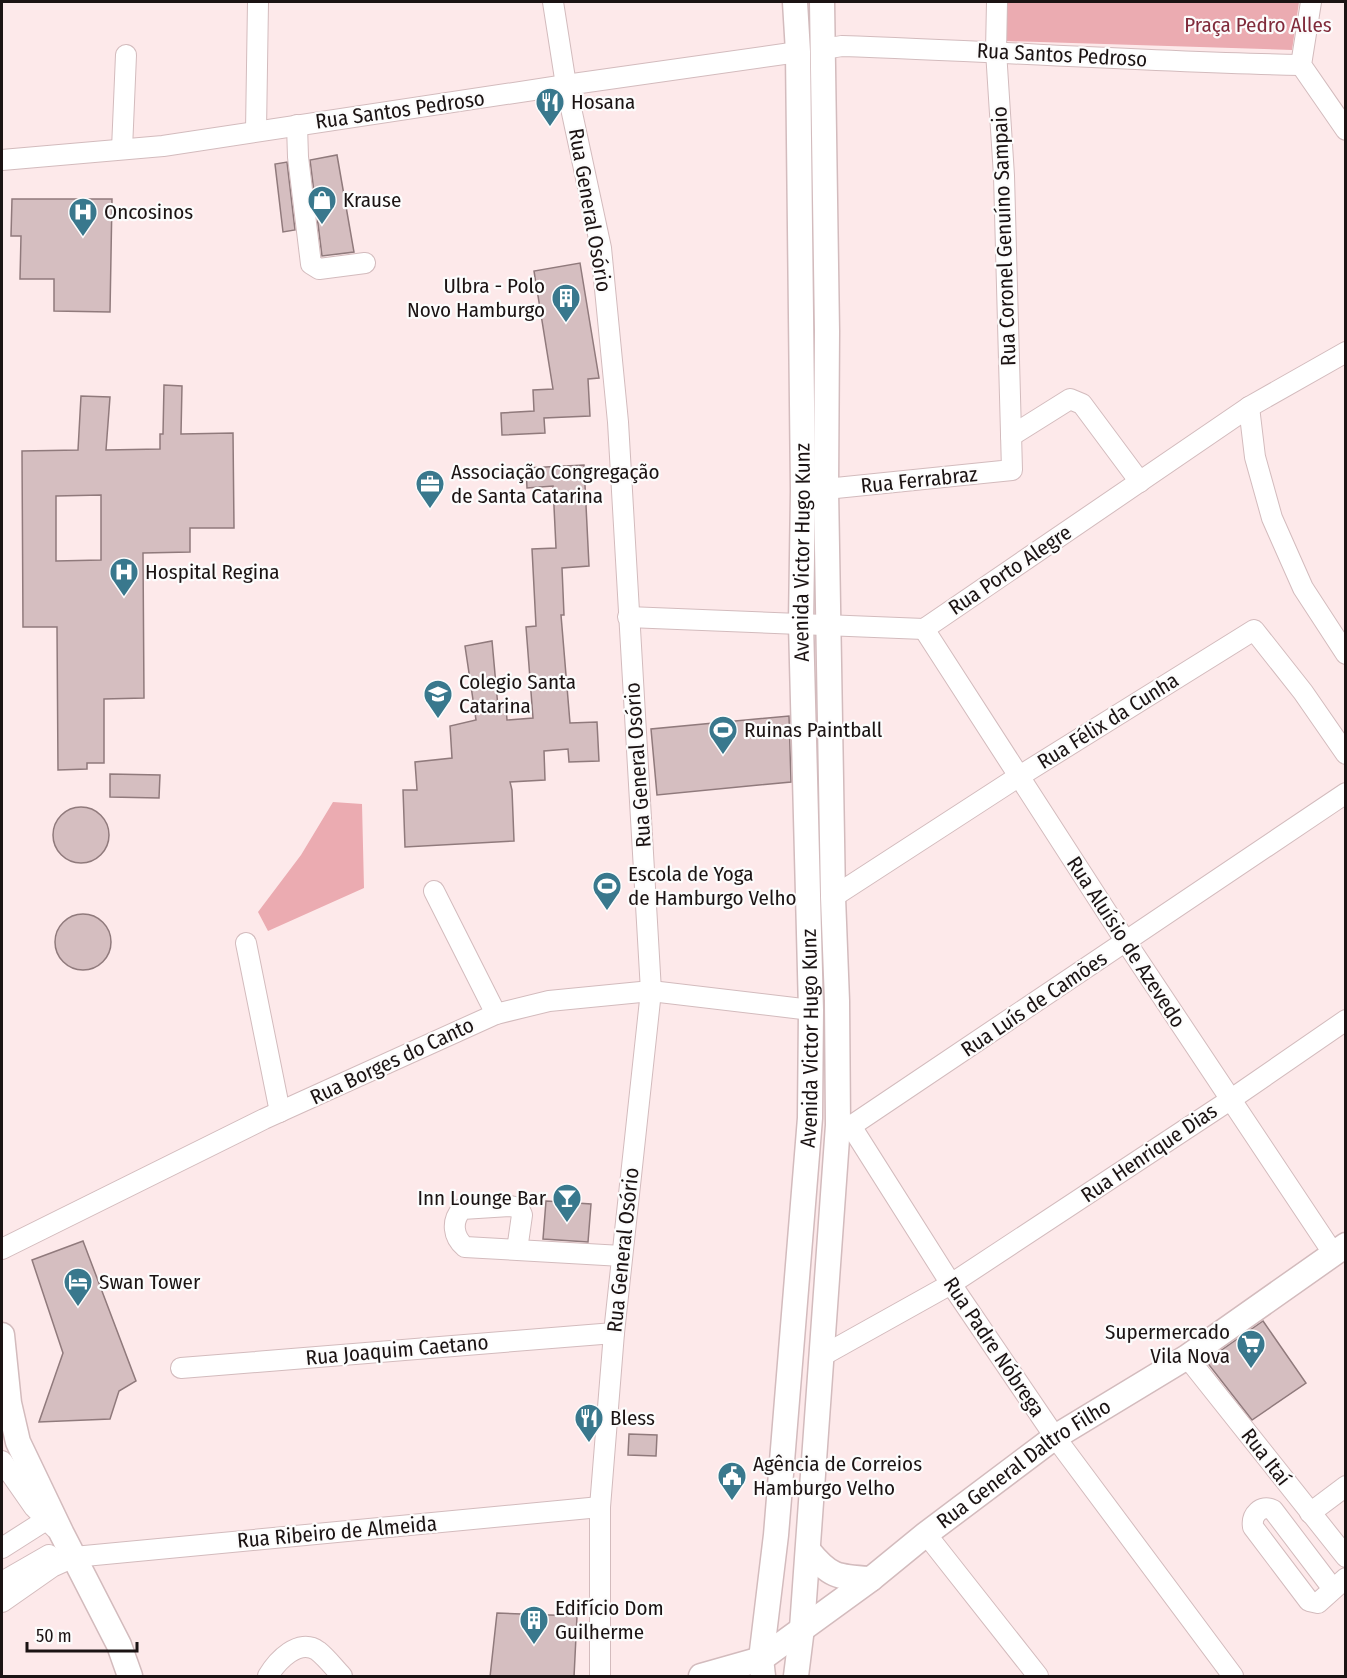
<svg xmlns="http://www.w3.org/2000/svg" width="1347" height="1678" viewBox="0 0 1347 1678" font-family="'Fira Sans Condensed',sans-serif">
<rect width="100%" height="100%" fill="#fde9ea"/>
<g fill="#ebabb1">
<polygon points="1007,2 1299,2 1292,50 1006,41"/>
<polygon points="333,802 362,804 364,888 268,931 258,912 301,855"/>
</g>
<g fill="#d5bec0" stroke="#907a7c" stroke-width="1.5" fill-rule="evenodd">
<polygon points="337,155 354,252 322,256 310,160"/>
<polygon points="287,162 295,230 283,232 275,164"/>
<polygon points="12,199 112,199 110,312 54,311 54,279 20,279 21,236 11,236"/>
<polygon points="580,263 599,378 588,379 590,416 544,418 545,433 502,435 501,413 534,411 533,390 553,389 534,271"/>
<path d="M 164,385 L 182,386 L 181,434 L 233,433 L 234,528 L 190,528 L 190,552 L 143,553 L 144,698 L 104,699 L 104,763 L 87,763 L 87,769 L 58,770 L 57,627 L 23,627 L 22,451 L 78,450 L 81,396 L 110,397 L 106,450 L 160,449 L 160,434 L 163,434 ZM 101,495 L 101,560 L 56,561 L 56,496 Z"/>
<polygon points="584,465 589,566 562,568 564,615 561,615 570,723 597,722 599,761 569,762 568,749 544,751 545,780 510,782 512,790 514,841 405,847 403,790 417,790 415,762 452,758 450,726 476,720 465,646 492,641 498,707 506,707 507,720 533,718 526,627 536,626 532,549 556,548 553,486 527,488 526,468"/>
<polygon points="789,716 791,782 657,795 651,729"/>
<polygon points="110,774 160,775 159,798 110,797"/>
<circle cx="81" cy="835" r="28"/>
<circle cx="83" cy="942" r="28"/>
<polygon points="546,1201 591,1204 588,1242 543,1239"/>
<polygon points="83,1241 136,1381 119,1391 110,1419 39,1422 63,1353 32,1260"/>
<polygon points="1263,1321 1306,1383 1252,1420 1206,1361"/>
<polygon points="629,1434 657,1435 656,1456 628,1455"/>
<polygon points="497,1613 577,1616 574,1677 490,1677"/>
</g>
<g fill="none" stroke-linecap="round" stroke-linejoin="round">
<g stroke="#d3bbbd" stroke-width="22">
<g id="minor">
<polyline points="553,2 566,85 601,248 618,422 651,991 614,1333 600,1507 600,1676"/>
<polyline points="1311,2 1301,65 1346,130"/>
<path d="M 823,49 L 842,46 C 995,51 1148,62 1301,65"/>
<polyline points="297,125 298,157 311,264 319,269 365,263"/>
<polyline points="256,131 258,2"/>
<polyline points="122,149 126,55"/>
<polyline points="2,160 163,146 566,85 798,52"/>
<polyline points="1249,407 1255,457 1272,518 1303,588 1346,654"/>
<polyline points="1011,436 1070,399 1082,404 1140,482"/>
<polyline points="826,489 1012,470 1004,176 996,51 997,2"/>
<polyline points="628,617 924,629 1249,407 1346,352"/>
<polyline points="924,629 1126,942 1333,1253"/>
<polyline points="434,891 496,1014"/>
<polyline points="833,897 1018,777 1254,630 1303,692 1346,754"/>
<polyline points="246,943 280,1112"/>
<polyline points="838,1125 851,1126 1346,793"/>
<polyline points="851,1126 951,1284 1055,1437 1233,1676"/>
<polyline points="2,1249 264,1119 496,1014 549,1001 651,991 811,1010"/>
<path d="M 517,1250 L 522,1215 L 519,1208 L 510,1206 L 462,1209 C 451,1221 453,1237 465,1247 L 622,1256"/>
<polyline points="822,1356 951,1284 1230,1100 1346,1020"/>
<polyline points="1187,1357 1346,1557"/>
<polyline points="181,1368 614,1333"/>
<polyline points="2,1461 34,1507 56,1529"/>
<polyline points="1310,1513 1346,1486"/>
<polyline points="926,1534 1038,1676"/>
<polyline points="2,1548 46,1520"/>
<polyline points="2,1582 49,1555"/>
<path d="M 1333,1589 L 1273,1510 C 1261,1504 1251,1515 1253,1527 L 1309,1601 L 1318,1603 L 1346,1578"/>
<polyline points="2,1602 52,1567 74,1557 600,1507"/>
<path d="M 268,1676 C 277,1661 299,1637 318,1651 C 327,1658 335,1669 342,1676"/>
</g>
</g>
<g stroke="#d3bbbd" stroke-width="27">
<g id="major">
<polyline points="2,1335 9,1403 18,1442 62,1534 119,1645 130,1676"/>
<path d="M 808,1550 C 830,1577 837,1577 871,1579"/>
<path id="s1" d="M 701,1676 L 761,1659 L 871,1579 L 926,1534 L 1055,1437 L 1187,1357 L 1346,1245"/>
<path id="s2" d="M 763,1676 L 761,1659 L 776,1535 L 810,1118 L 811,1010 L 801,624 L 803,491 L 798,52 L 795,2"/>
<polyline points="796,1676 802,1628 838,1125 837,1001 833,897 826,489 827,331 822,2"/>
</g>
</g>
<use href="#minor" stroke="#fff" stroke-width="20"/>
<use href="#major" stroke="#fff" stroke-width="24"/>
</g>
<defs>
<g id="restaurant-pin" transform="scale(1.5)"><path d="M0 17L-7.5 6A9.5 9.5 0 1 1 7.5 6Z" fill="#39788d" stroke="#fcfcfc"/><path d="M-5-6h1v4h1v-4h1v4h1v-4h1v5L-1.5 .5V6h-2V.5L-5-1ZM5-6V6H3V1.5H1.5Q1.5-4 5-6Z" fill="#fff"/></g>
<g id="shop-pin" transform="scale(1.5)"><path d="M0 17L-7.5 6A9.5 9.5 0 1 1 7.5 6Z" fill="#39788d" stroke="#fcfcfc"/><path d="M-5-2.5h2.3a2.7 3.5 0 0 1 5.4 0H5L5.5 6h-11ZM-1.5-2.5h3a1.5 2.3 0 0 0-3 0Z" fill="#fff"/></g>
<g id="hospital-pin" transform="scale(1.5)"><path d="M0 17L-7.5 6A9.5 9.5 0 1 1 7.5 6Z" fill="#39788d" stroke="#fcfcfc"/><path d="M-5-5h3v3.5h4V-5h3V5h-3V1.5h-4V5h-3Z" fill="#fff"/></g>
<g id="building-pin" transform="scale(1.5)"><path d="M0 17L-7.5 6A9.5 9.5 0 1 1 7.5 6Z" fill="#39788d" stroke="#fcfcfc"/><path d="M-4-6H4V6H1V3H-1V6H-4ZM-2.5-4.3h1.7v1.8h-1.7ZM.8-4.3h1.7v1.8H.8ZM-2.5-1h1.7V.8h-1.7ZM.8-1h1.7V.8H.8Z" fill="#fff"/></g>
<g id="office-pin" transform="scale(1.5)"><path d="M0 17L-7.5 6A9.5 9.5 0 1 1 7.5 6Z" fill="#39788d" stroke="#fcfcfc"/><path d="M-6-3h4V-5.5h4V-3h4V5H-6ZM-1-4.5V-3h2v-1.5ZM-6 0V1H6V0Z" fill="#fff"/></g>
<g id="school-pin" transform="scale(1.5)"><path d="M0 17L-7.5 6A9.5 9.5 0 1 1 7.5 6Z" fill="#39788d" stroke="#fcfcfc"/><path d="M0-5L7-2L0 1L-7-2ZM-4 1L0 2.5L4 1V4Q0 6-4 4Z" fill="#fff"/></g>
<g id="stadium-pin" transform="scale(1.5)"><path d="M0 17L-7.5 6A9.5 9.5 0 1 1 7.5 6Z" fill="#39788d" stroke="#fcfcfc"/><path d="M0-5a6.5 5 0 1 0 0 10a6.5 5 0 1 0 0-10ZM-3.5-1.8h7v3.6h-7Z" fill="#fff"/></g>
<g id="bar-pin" transform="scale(1.5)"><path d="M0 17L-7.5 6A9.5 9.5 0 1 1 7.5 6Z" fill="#39788d" stroke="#fcfcfc"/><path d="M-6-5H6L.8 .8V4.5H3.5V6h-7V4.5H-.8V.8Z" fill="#fff"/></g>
<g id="hotel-pin" transform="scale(1.5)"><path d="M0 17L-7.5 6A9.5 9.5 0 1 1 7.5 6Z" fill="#39788d" stroke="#fcfcfc"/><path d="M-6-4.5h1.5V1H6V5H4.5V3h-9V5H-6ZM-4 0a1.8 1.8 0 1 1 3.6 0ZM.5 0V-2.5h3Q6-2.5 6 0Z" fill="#fff"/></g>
<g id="supermarket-pin" transform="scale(1.5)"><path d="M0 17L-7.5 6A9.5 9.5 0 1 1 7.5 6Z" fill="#39788d" stroke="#fcfcfc"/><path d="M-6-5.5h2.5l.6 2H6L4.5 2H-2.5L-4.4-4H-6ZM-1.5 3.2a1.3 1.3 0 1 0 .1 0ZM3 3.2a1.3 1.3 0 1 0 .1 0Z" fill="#fff"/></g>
<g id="civic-pin" transform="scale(1.5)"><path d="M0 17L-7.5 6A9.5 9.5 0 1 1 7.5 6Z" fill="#39788d" stroke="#fcfcfc"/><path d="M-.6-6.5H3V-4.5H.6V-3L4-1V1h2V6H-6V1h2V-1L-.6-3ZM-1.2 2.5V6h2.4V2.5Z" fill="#fff"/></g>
</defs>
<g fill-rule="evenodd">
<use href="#restaurant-pin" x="550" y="102"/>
<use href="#shop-pin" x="322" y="200"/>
<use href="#hospital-pin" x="83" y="212"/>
<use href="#building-pin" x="566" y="298"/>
<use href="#office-pin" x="430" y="484"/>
<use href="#hospital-pin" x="124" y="572"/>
<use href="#school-pin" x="438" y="694"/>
<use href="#stadium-pin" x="723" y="730"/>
<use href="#stadium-pin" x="607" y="886"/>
<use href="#bar-pin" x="567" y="1198"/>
<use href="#hotel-pin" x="78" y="1282"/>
<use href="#supermarket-pin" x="1251" y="1344"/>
<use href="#restaurant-pin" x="589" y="1418"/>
<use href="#civic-pin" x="732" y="1476"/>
<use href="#building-pin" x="534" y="1620"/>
</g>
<g text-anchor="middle" stroke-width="4.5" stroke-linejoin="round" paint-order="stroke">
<g font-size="21" fill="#802b3b" stroke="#fcfcfc">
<text x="1258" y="32">Praça Pedro Alles</text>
</g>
<g font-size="21" fill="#1b1313" stroke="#fcfcfc">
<text transform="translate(1062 55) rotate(3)" y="7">Rua Santos Pedroso</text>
<text transform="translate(400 110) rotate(-8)" y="7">Rua Santos Pedroso</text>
<text transform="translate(590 210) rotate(80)" y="7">Rua General Osório</text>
<text transform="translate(1004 236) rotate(-92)" y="7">Rua Coronel Genuíno Sampaio</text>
<text transform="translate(919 480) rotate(-6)" y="7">Rua Ferrabraz</text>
<text dy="7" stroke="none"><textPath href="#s2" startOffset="1126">Avenida Victor Hugo Kunz</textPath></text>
<text transform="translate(1010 570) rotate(-34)" y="7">Rua Porto Alegre</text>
<text transform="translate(1108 721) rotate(-32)" y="7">Rua Félix da Cunha</text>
<text transform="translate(638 765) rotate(-94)" y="7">Rua General Osório</text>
<text transform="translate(1126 942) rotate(57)" y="7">Rua Aluísio de Azevedo</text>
<text transform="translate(1034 1004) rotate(-34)" y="7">Rua Luís de Camões</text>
<text dy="7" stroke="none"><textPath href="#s2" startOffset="640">Avenida Victor Hugo Kunz</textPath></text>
<text transform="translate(392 1061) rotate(-25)" y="7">Rua Borges do Canto</text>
<text transform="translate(1149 1153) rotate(-34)" y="7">Rua Henrique Dias</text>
<text transform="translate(623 1250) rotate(-84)" y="7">Rua General Osório</text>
<text transform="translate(994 1347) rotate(56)" y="7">Rua Padre Nóbrega</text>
<text transform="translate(397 1350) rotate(-5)" y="7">Rua Joaquim Caetano</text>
<text transform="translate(1266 1457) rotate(52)" y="7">Rua Itaí</text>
<text dy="7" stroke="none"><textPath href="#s1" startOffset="390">Rua General Daltro Filho</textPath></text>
<text transform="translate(337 1532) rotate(-5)" y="7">Rua Ribeiro de Almeida</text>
</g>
<g font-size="21" fill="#1b1313" stroke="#fcfcfc" text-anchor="start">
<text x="571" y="109">Hosana</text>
<text x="343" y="207">Krause</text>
<text x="104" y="219">Oncosinos</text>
<text x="545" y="293" text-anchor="end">Ulbra - Polo<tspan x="545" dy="24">Novo Hamburgo</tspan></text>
<text x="451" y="479">Associação Congregação<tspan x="451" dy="24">de Santa Catarina</tspan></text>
<text x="145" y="579">Hospital Regina</text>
<text x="459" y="689">Colegio Santa<tspan x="459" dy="24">Catarina</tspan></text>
<text x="744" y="737">Ruinas Paintball</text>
<text x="628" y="881">Escola de Yoga<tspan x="628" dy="24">de Hamburgo Velho</tspan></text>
<text x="546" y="1205" text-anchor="end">Inn Lounge Bar</text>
<text x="99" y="1289">Swan Tower</text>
<text x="1230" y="1339" text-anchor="end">Supermercado<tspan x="1230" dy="24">Vila Nova</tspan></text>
<text x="610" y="1425">Bless</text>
<text x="753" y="1471">Agência de Correios<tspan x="753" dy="24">Hamburgo Velho</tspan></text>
<text x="555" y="1615">Edifício Dom<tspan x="555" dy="24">Guilherme</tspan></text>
</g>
</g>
<rect width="1347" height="1678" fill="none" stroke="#1b1313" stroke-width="6"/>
<path d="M27 1642v9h110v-9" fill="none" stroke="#1b1313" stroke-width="3"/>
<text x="36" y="1642" font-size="18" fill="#1b1313" stroke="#fcfcfc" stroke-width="4.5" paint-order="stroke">50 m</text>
</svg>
